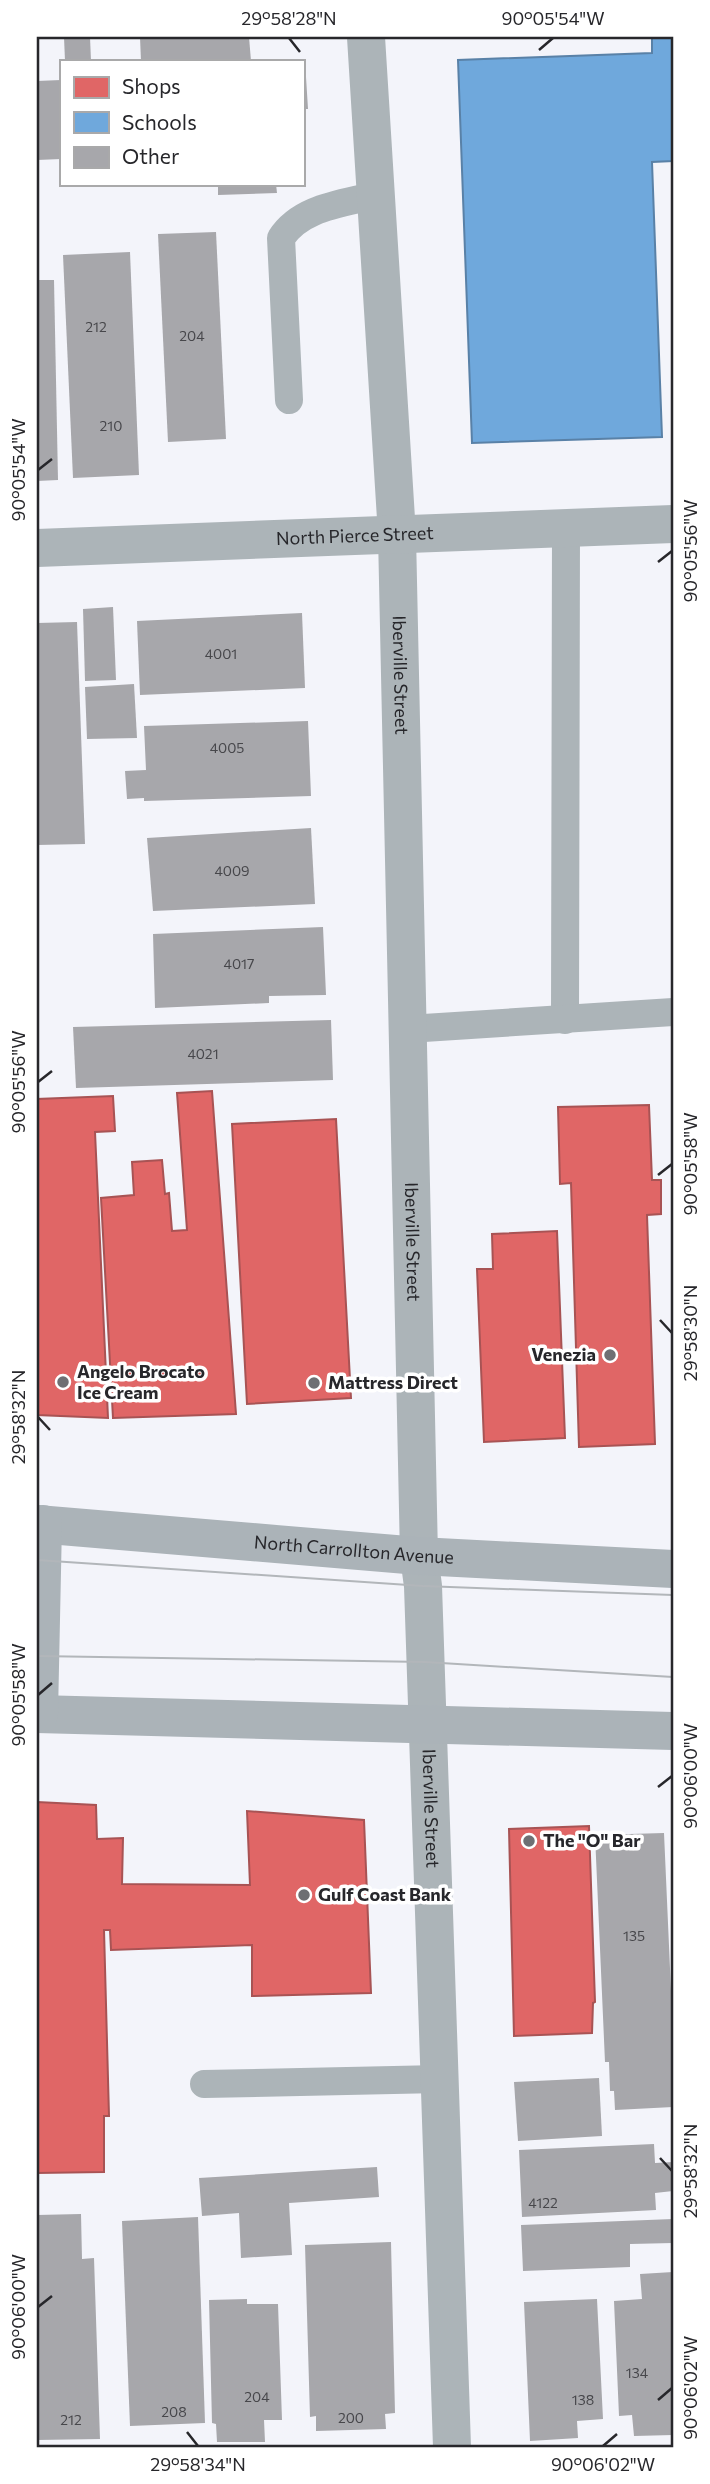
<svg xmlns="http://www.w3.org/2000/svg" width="710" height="2484" viewBox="0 0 710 2484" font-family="Commissioner,sans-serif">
<rect width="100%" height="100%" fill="#f3f4fa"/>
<g fill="#e06666" stroke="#a85354" stroke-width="2">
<polygon points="212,1091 236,1414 113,1418 101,1198 134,1195 132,1162 162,1160 165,1194 169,1193 172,1231 187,1230 177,1093"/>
<polygon points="113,1096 115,1131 95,1132 108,1418 37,1415 37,1099"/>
<polygon points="649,1105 652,1180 661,1180 661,1214 647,1215 655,1444 579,1447 571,1183 560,1184 558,1107"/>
<polygon points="336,1119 351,1398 247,1404 232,1124"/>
<polygon points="557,1231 565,1438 484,1442 477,1269 493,1269 492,1234"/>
<polygon points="37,1802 96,1805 97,1839 123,1838 122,1884 250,1885 247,1811 364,1820 371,1993 252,1996 252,1945 111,1950 110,1930 104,1930 109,2116 104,2116 104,2172 37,2173"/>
<polygon points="589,1826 595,2002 593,2003 592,2033 514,2036 509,1829"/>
</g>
<polygon fill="#6fa8dc" stroke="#5981a7" stroke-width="2" points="652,37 673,37 673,161 652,162 662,437 472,443 458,60 652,53"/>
<g fill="#a7a7ab">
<polygon points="64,37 90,37 91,61 65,61"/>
<polygon points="140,37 249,37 251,61 141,61"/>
<polygon points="303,77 306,77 308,109 303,109"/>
<polygon points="61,80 61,159 37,160 37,81"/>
<polygon points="218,184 276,184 277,193 218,195"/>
<polygon points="216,232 226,439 168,442 158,234"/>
<polygon points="130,252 139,475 73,478 63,255"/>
<polygon points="37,280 54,280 58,480 37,481"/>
<polygon points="113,607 116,680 85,681 83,609"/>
<polygon points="302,613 305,688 140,695 137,621"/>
<polygon points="77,622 85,844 37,845 37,623"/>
<polygon points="134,684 137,738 87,739 85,687"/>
<polygon points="308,721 311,796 144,801 144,798 127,799 125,771 146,770 144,726"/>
<polygon points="311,828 315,904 153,911 147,838"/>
<polygon points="323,927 326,995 269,996 269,1003 155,1008 153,934"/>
<polygon points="331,1020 333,1080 76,1088 73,1027"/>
<polygon points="664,1833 673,2036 673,2107 615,2110 614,2091 610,2091 609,2062 605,2062 595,1835"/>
<polygon points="599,2078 602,2136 518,2141 514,2082"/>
<polygon points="654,2144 655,2163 673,2162 673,2191 655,2193 656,2210 522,2217 519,2150"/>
<polygon points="377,2167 379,2197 289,2203 292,2255 241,2258 239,2213 202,2216 199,2178"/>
<polygon points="81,2214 82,2259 94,2258 100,2439 37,2440 37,2215"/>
<polygon points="198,2217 205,2423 130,2426 122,2221"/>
<polygon points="673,2219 673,2243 630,2244 630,2267 523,2271 521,2225"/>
<polygon points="391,2242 395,2413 385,2414 386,2429 316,2431 316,2416 310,2417 305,2245"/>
<polygon points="673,2272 673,2435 634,2436 632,2415 619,2416 614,2301 642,2299 640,2274"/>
<polygon points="247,2299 247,2304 278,2304 282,2420 264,2420 265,2442 217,2442 216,2424 212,2423 209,2300"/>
<polygon points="597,2299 603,2419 577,2421 578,2438 530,2441 524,2302"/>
</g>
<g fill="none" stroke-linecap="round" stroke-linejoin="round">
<g stroke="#acb4b8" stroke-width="28">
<path d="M 289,400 L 281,238 C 301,207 342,204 376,195"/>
<polyline points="565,1020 566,528"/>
<polyline points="408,1029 673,1012"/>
<polyline points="204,2084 440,2079"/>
</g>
<g stroke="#acb4b8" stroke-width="38">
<path id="s1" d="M 366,37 L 397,535 L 419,1556 L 423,1586 L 452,2447"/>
<path id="s2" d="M 37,548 L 673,524"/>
</g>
<g stroke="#abb3b8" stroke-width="38">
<path id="s3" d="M 37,1524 L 419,1556 L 673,1569"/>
<polyline points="37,1714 673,1731"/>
<polyline points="39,1714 43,1524"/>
</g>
<g stroke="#b2b6ba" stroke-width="2">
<polyline points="37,1560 423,1586 673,1595"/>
<polyline points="37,1656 425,1662 673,1677"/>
</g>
</g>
<path fill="none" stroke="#27272b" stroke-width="2.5" d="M 289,38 L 300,52M 539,50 L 553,38M 38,470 L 52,459M 658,562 L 672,551M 38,1082 L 52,1071M 658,1175 L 672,1164M 660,1320 L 672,1333M 38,1417 L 50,1430M 38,1695 L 52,1683M 658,1787 L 672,1776M 660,2158 L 672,2171M 38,2307 L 52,2296M 658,2400 L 672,2388M 187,2432 L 198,2446M 603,2446 L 617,2434"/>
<g fill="#6e6f73" stroke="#fff" stroke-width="2.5">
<circle cx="610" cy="1355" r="7"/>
<circle cx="63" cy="1382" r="7"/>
<circle cx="314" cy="1383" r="7"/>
<circle cx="529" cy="1841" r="7"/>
<circle cx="304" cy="1895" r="7"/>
</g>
<g text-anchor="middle" stroke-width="7" stroke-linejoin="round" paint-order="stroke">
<g font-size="14" fill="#47474b">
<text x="96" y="332">212</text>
<text x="192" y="341">204</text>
<text x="111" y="431">210</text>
<text x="221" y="659">4001</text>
<text x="227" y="753">4005</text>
<text x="232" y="876">4009</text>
<text x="239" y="969">4017</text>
<text x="203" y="1059">4021</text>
<text x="634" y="1941">135</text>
<text x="543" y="2208">4122</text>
<text x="637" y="2378">134</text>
<text x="257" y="2402">204</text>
<text x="583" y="2405">138</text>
<text x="174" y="2417">208</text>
<text x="351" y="2423">200</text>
<text x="71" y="2425">212</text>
</g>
<g font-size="18" fill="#27272b" stroke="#fff">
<text dy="6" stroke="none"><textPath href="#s2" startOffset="318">North Pierce Street</textPath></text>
<text dy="6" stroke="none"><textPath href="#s1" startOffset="639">Iberville Street</textPath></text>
<text dy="6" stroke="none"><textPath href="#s1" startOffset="1206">Iberville Street</textPath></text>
<text dy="6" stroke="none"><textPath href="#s3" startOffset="318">North Carrollton Avenue</textPath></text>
<text dy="6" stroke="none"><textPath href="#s1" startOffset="1773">Iberville Street</textPath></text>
</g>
<g font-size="18" font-weight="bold" fill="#27272b" stroke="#fff" text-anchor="start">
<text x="596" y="1361" text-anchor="end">Venezia</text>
<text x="77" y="1378">Angelo Brocato<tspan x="77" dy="21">Ice Cream</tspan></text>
<text x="328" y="1389">Mattress Direct</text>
<text x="543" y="1847">The "O" Bar</text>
<text x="318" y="1901">Gulf Coast Bank</text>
</g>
</g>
<rect width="710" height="2484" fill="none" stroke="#ffffff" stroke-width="77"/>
<rect x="60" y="60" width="245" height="126" fill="#ffffff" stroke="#a9a9aa" stroke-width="2"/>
<rect x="74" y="77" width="35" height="21" fill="#e06666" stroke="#a9a9aa" stroke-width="2"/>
<text x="122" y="94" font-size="21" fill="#27272b">Shops</text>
<rect x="74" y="112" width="35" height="21" fill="#6fa8dc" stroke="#a9a9aa" stroke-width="2"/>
<text x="122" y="130" font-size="21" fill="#27272b">Schools</text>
<rect x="74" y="147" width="35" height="21" fill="#a7a7ab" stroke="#a9a9aa" stroke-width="2"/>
<text x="122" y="164" font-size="21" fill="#27272b">Other</text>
<rect x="38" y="38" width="634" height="2408" fill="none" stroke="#27272b" stroke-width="2.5"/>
<g font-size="18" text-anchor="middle" fill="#27272b">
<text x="289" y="25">29°58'28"N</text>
<text x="553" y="25">90°05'54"W</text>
<text transform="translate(19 470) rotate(-90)" y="6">90°05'54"W</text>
<text transform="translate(691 551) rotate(-90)" y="6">90°05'56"W</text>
<text transform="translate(19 1082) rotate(-90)" y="6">90°05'56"W</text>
<text transform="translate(691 1164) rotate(-90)" y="6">90°05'58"W</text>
<text transform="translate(691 1333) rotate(-90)" y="6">29°58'30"N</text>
<text transform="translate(19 1417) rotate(-90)" y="6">29°58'32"N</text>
<text transform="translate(19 1695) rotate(-90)" y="6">90°05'58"W</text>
<text transform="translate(691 1776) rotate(-90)" y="6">90°06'00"W</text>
<text transform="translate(691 2171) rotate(-90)" y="6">29°58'32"N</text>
<text transform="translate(19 2307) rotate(-90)" y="6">90°06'00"W</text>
<text transform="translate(691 2388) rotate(-90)" y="6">90°06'02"W</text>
<text x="198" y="2471">29°58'34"N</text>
<text x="603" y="2471">90°06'02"W</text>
</g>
</svg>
